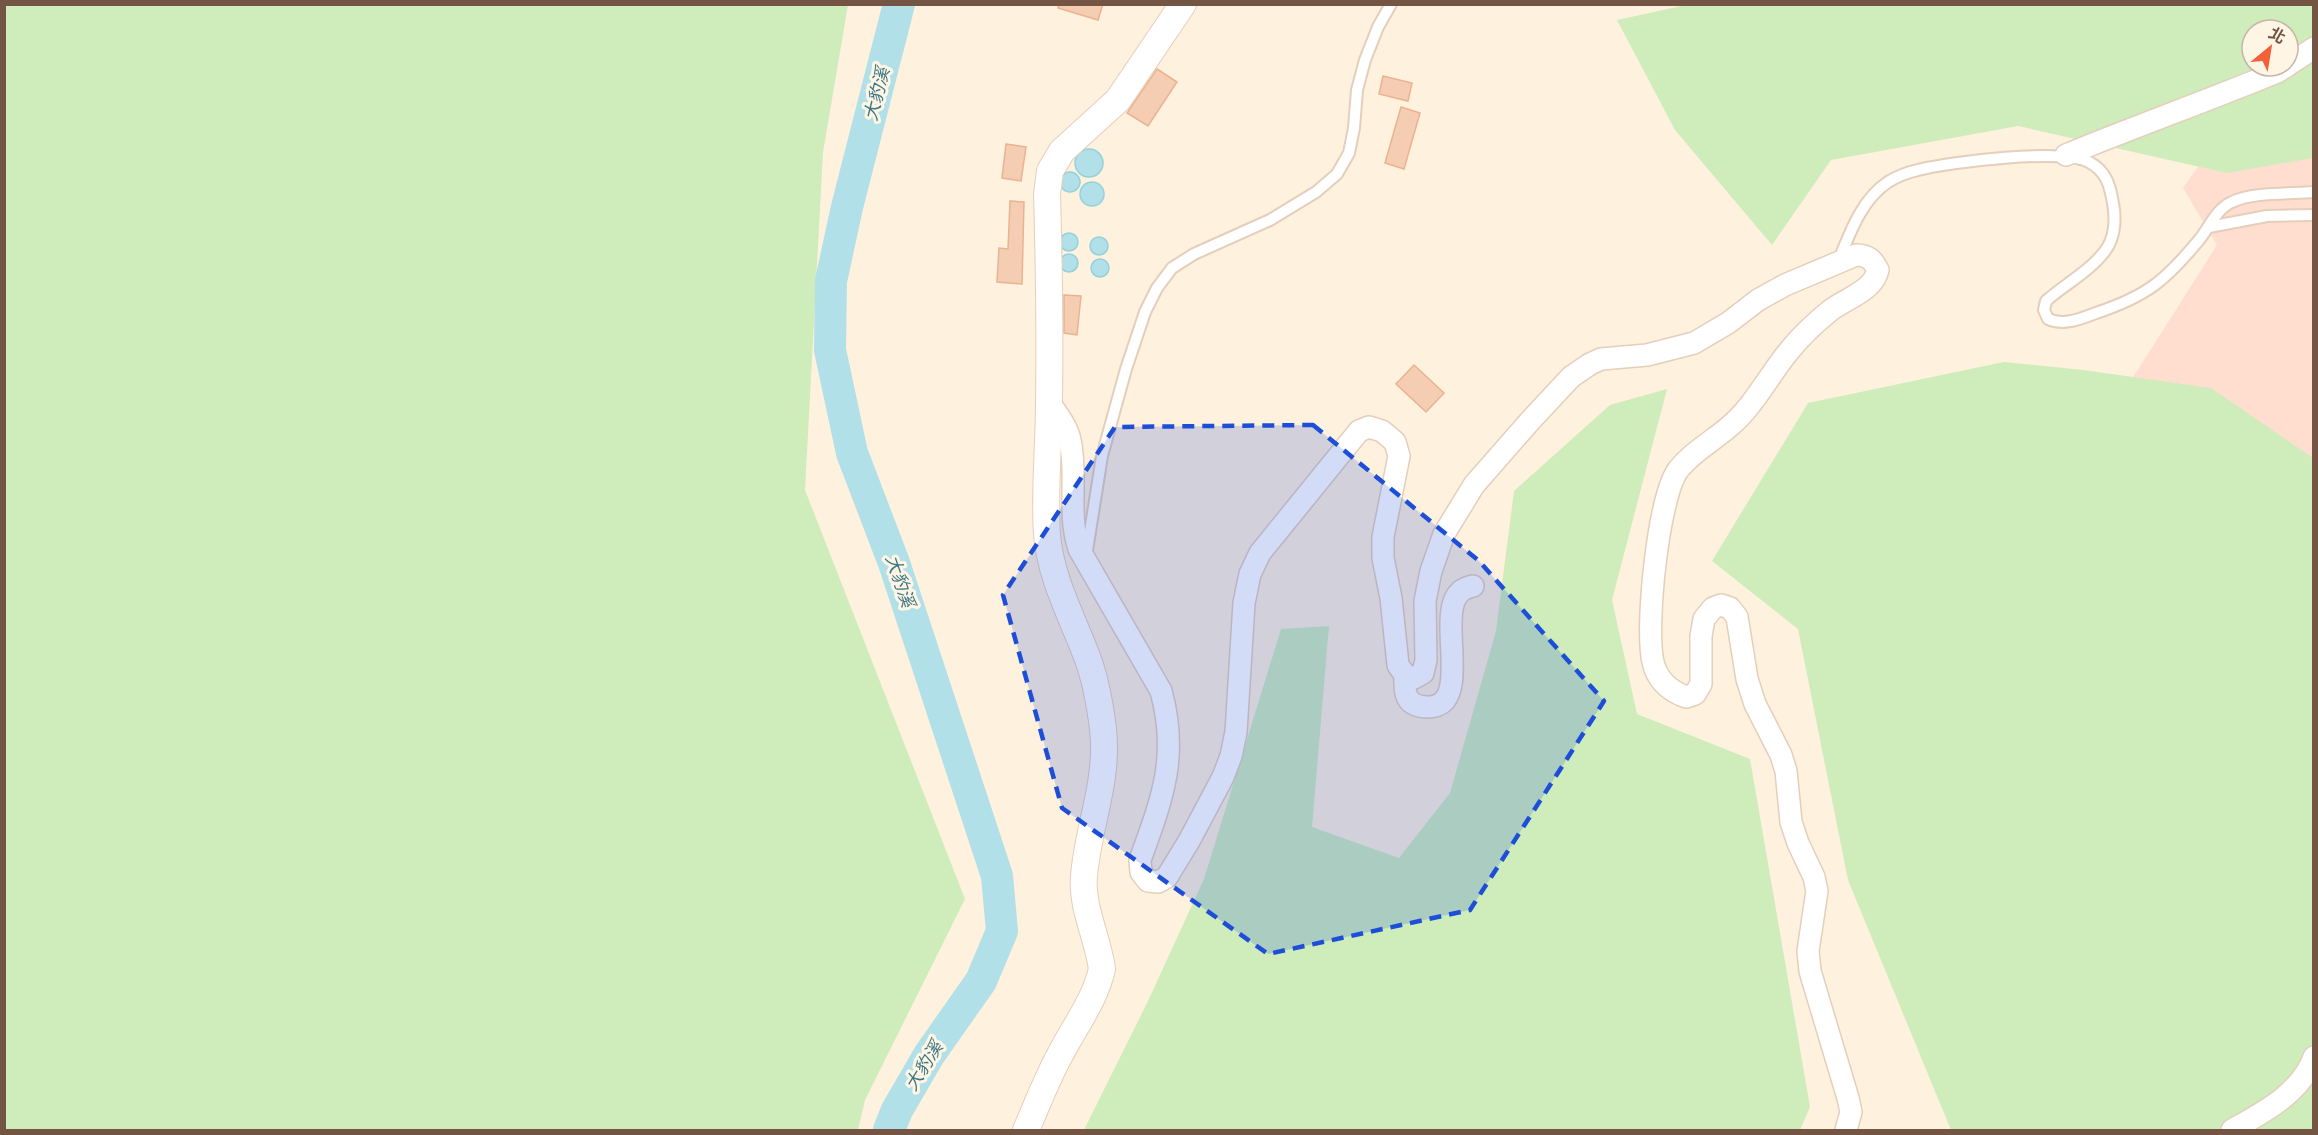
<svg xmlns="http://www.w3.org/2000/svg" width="2318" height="1135" viewBox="0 0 2318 1135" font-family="Overpass,'Noto Sans TC',sans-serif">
<rect width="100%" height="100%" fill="#fef1dd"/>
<polygon fill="#ffded0" points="2313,103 2313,583 2100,424 2139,368 2217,245 2183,188 2229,122"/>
<g fill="#cfecbb" fill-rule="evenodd">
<polygon points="5,4 848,5 823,152 805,490 965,899 865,1100 858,1130 5,1130"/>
<path d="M 1691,4 L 2313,5 L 2313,158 L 2227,173 L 2018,126 L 1831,160 L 1772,245 L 1675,130 L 1617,20 ZM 2252,30 L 2288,30 L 2288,66 L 2252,66 Z"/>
<polygon points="2004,362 2083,370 2211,388 2313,458 2313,1130 1951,1130 1848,880 1798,629 1712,561 1808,403"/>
<polygon points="1667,389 1612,600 1637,714 1750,759 1810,1107 1800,1130 1084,1130 1148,1001 1204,879 1281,629 1329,626 1312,827 1399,858 1450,793 1496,631 1514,491 1610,405"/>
</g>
<g fill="#b1e0e8" stroke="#96d0da" stroke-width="1.5">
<circle cx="1089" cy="163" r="14"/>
<circle cx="1070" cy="182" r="10"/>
<circle cx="1092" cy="194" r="12"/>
<circle cx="1069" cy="242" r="9"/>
<circle cx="1099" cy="246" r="9"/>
<circle cx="1069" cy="263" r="9"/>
<circle cx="1100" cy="268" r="9"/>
</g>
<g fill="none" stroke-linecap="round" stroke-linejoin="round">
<polyline stroke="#b1e0e8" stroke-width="32" points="889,1130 897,1110 929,1055 981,981 1002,931 997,876 894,563 852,453 830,350 831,281 847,207 899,4"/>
</g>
<g fill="#f5cdb3" stroke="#e9b392" stroke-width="1.5">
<polygon points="1059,4 1103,4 1098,20 1058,8"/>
<polygon points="1157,69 1177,82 1148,126 1127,113"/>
<polygon points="1383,76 1412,83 1408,101 1379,94"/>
<polygon points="1401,107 1420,113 1404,169 1385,163"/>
<polygon points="1006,144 1026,147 1021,181 1002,178"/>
<polygon points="1010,201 1024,202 1022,284 997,282 999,248 1008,249"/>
<polygon points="1064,295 1081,296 1077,335 1064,333"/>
<polygon points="1414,365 1444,393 1426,412 1396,384"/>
</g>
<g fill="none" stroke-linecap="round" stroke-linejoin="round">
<g stroke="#e4cebc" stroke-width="14">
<g id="service">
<polyline points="2209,227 2267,216 2314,215"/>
<path d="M 1838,262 C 1850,233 1861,200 1888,182 C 1896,177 1909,172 1918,170 C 1949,162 2063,148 2089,162 C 2106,171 2110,185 2113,203 C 2116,219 2115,238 2105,251 C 2089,272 2065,284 2046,301 L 2044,310 L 2048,319 C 2064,326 2080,319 2096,313 C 2147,296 2165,281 2199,240 C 2209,228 2216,209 2232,202 C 2252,192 2290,194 2314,192"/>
<polyline points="1086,557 1102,456 1126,369 1145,312 1157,288 1172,268 1194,254 1270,220 1316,192 1337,174 1349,153 1354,128 1357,90 1365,60 1378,27 1391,4"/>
</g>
</g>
<g stroke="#e4cebc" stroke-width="24">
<g id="minor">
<polyline points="2288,65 2314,48"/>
<path d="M 2066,155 C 2136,126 2207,101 2277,72 L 2287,66"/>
<path d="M 1049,402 C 1057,414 1067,426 1070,440 C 1078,476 1067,513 1079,549 L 1161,691 C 1179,757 1162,799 1140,860 L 1141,872 L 1148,881 L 1158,882 L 1167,877 L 1189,841 L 1223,777 L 1231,756 L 1236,732 L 1244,603 L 1250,574 L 1260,553 L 1359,431 L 1369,427 L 1382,431 L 1395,442 L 1399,456 L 1383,537 L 1383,558 L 1391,598 L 1398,665 L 1405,675 L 1414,678 L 1423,673 L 1426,660 L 1425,601 L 1431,571 L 1444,534 L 1474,485 L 1530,421 L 1571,377 L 1590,364 L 1601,359 L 1647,355 L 1694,343 L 1728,323 L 1758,300 L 1785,285 L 1856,255 C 1868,255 1873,260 1878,270 C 1873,291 1847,298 1831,310 C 1816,322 1801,336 1789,351 C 1769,375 1754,406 1730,426 C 1713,441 1692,452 1678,470 C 1658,498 1645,628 1653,662 C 1657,680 1670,691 1686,697 L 1695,694 L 1701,684 L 1701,636 L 1704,619 L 1713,608 L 1721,605 L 1730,608 L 1737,617 L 1747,679 L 1755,704 L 1781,755 L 1786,771 L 1791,822 L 1798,843 L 1814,877 L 1817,891 L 1808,951 L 1810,971 L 1848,1098 L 1851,1112 L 1846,1130"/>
<path d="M 1405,675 C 1404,693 1405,706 1427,707 C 1475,708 1435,614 1460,592 C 1463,589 1469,587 1473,586"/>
<path d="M 2232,1130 C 2264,1112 2301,1093 2314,1057"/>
</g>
</g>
<g stroke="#e4cebc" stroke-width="28">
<path id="tertiary" d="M 1026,1130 C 1037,1105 1047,1078 1061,1053 C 1075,1026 1095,1000 1102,969 C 1098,938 1081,907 1084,876 C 1088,826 1109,781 1103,729 C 1100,704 1095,677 1086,654 C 1071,615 1050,576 1047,534 C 1044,491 1049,446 1049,403 C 1050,333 1049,264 1047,194 L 1050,171 L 1062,151 L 1118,100 L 1183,4"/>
</g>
<use href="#service" stroke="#fff" stroke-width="10"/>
<use href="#minor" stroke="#fff" stroke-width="21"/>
<use href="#tertiary" stroke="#fff" stroke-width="26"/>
</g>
<path fill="#1d4ed8" fill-opacity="0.2" stroke="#1d4ed8" stroke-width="4.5" stroke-dasharray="12 8" stroke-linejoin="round" d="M 1313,425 L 1479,561 L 1604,701 L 1470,910 L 1268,954 L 1062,808 L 1003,595 L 1115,427 Z"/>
<g text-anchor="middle" stroke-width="6" stroke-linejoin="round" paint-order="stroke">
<g font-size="18" font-style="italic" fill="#3a7783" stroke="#fff5e5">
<text transform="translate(877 94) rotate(-76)" y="6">大豹溪</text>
<text transform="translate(900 581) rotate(71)" y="6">大豹溪</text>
<text transform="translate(924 1066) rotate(-58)" y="6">大豹溪</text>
</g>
</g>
<rect width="2318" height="1135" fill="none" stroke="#745544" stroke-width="12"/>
<g transform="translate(2270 48) rotate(30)"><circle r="28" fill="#fff5e5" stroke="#c7b5a5" stroke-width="1.5"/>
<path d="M0-4.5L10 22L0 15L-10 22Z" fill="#f26138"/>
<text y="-9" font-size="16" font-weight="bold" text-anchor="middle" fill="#745544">北</text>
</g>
</svg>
